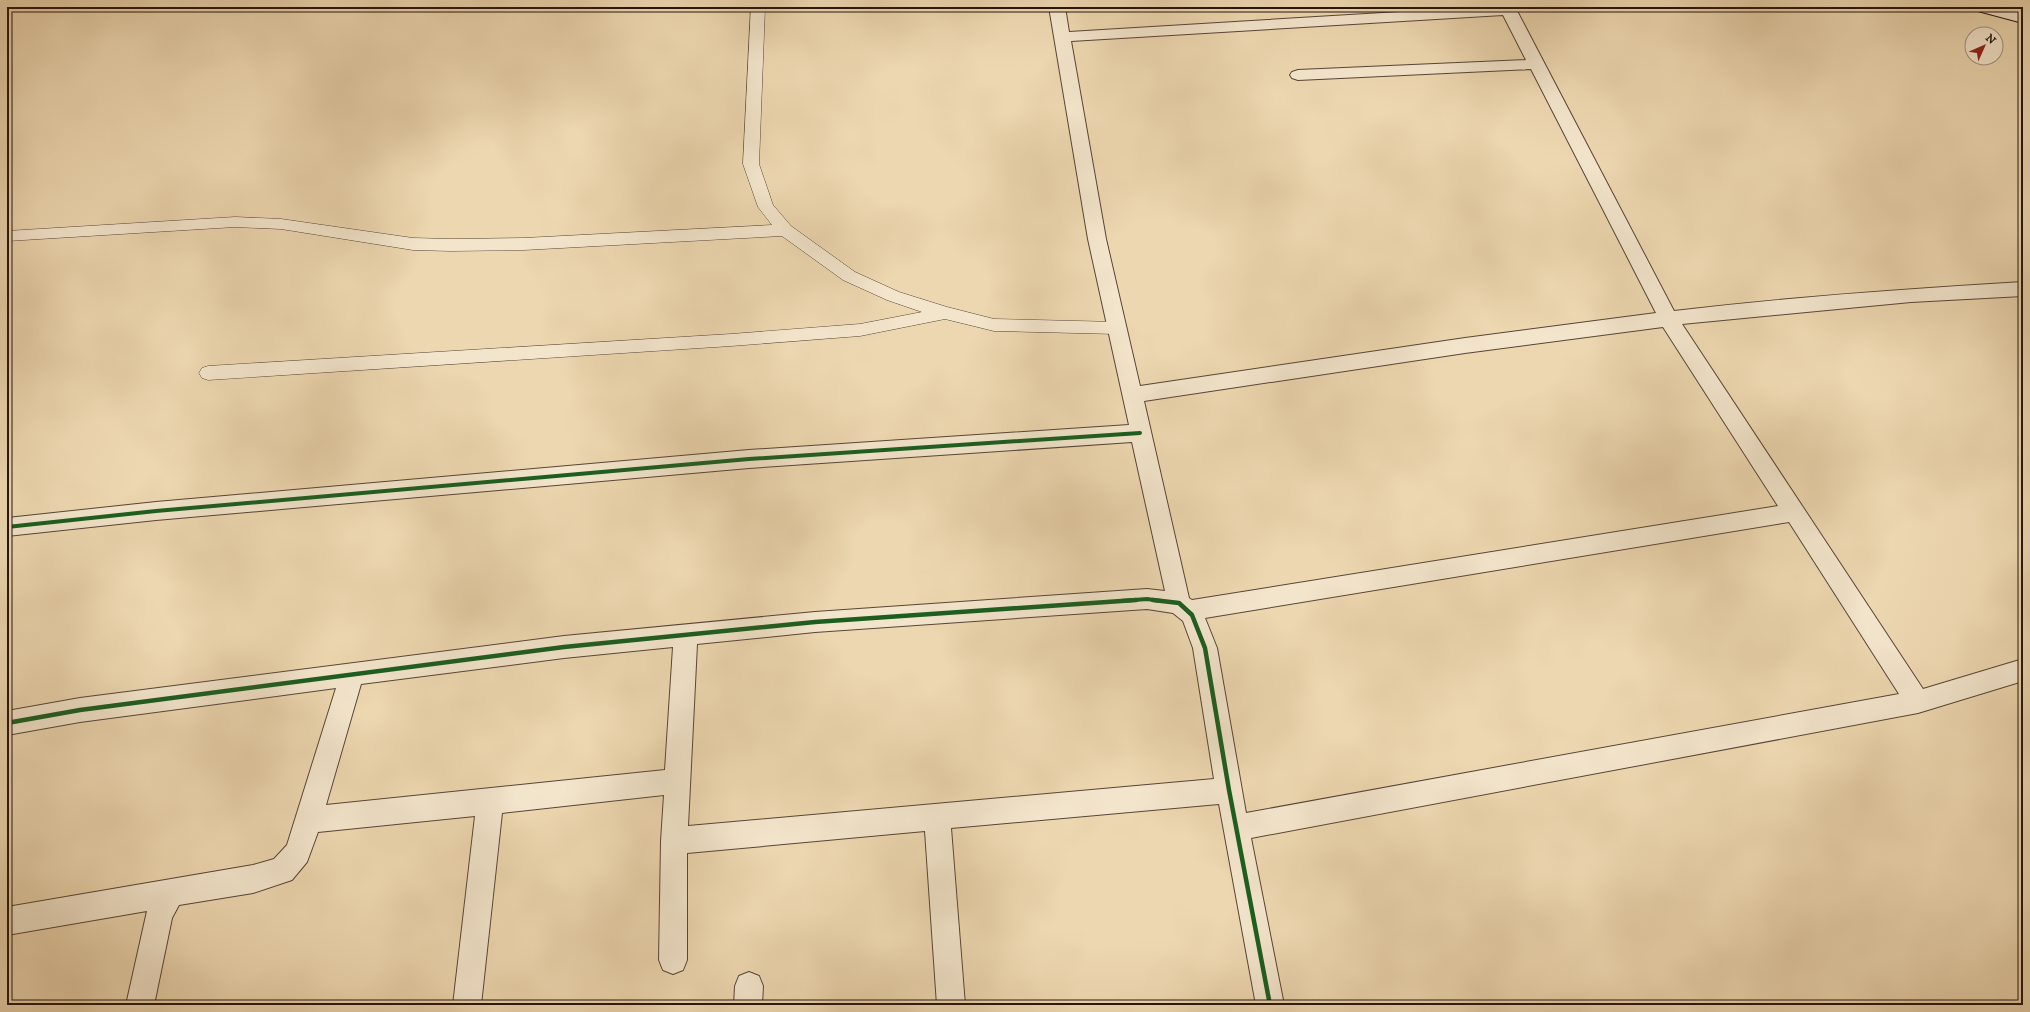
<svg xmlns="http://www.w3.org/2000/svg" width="2030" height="1012" viewBox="0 0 2030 1012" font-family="'IM FELL DW Pica',serif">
<rect width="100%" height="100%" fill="#edd7b0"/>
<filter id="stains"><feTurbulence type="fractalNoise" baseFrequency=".005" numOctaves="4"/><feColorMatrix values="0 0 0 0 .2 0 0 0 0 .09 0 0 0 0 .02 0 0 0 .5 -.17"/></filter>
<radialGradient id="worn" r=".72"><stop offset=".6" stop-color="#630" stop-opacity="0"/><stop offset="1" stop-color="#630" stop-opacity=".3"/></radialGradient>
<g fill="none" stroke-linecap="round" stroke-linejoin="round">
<g stroke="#584536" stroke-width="1">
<polygon id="service" points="751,7 765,7 759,164 773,205 791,226 855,272 899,292 947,307 994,319 1117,322 1123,324 1125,328 1123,332 1117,334 994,331 945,319 860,336 731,346 208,380 202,378 199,373 202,368 208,366 731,334 860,324 922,312 887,300 843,280 782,236 524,250 451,251 413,250 281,229 235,227 7,241 7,231 235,217 281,219 413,238 451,239 524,238 772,225 758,207 743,164"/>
</g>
<g stroke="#584536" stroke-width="2">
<g id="minor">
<path d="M 1049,7 L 1065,7 L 1069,32 L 1483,7 L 1515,7 L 1674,311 C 1790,297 1906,289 2023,282 L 2023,296 L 1911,302 L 1682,324 L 1923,689 L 2023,659 L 2023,681 L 1918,713 L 1251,838 L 1284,1005 L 1256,1005 L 1219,804 L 951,828 L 965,1005 L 937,1005 L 925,831 L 687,853 L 687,960 L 683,970 L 673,974 L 663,970 L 659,960 L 661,841 L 664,795 L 502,813 L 481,1005 L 453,1005 L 475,816 L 318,832 L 307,862 L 292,880 L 253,893 L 179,905 L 172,918 L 154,1005 L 126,1005 L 147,911 L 7,935 L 7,907 L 253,865 L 274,859 L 287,845 L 336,688 L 80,722 L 7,735 L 7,711 L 80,698 L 564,636 L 815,612 L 1147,589 L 1165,591 L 1132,442 L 749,468 L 156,520 L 7,536 L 7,518 L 156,502 L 749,450 L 1129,425 L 1088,239 ZM 1503,15 L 1526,60 L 1298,70 L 1292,72 L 1290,75 L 1292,78 L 1298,80 L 1531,69 L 1656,313 L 1465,338 L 1140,386 L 1106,239 L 1071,41 ZM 1663,327 L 1778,506 L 1192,600 L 1189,598 L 1144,401 L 1465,353 ZM 1789,522 L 1899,694 L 1246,813 L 1217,648 L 1205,618 ZM 1147,609 L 1173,613 L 1183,621 L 1193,648 L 1214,779 L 688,826 L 697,644 L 815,632 ZM 673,647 L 665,770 L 326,805 L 361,684 L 564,658 Z"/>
<polygon points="749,972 759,976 763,986 762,1005 734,1005 735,986 739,976"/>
</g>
</g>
<g stroke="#27140d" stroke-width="2">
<polygon id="secondary" points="1971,7 1997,7 2023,13 2023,23 1974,10"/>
</g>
<use href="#service" fill="#f3e5cc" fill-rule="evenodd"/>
<use href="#minor" fill="#f3e5cc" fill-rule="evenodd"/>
<use href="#secondary" fill="#f3e5cc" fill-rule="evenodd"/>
<g stroke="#f3e5cc" stroke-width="6">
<g id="cycleway-far1">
<polyline points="7,527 156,511 749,459 1140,433"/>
<polyline points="1121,601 1147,599 1161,601"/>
</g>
</g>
<g stroke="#f3e5cc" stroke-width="7">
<g id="cycleway">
<polyline points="1153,600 1179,603 1192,615 1205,648 1229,790 1270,1005"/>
<polyline points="7,723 80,710 564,647 815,622 1136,600"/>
</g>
</g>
<use href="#cycleway-far1" stroke="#1b5e20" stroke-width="4"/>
<use href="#cycleway" stroke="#1b5e20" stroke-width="4.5"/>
</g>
<rect width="2030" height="1012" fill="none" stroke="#edd7b0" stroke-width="24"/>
<rect x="8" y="8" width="2014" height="996" fill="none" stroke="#27140d" stroke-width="2"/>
<rect x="12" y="12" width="2006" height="988" fill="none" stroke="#27140d"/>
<g transform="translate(1984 46) rotate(45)"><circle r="19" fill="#f3e5cc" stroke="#a19180"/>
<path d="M0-3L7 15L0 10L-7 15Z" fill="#8f2418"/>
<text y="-6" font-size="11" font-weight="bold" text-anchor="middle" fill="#27140d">N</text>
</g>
<rect width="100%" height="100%" filter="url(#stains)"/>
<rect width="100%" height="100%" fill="url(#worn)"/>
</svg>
